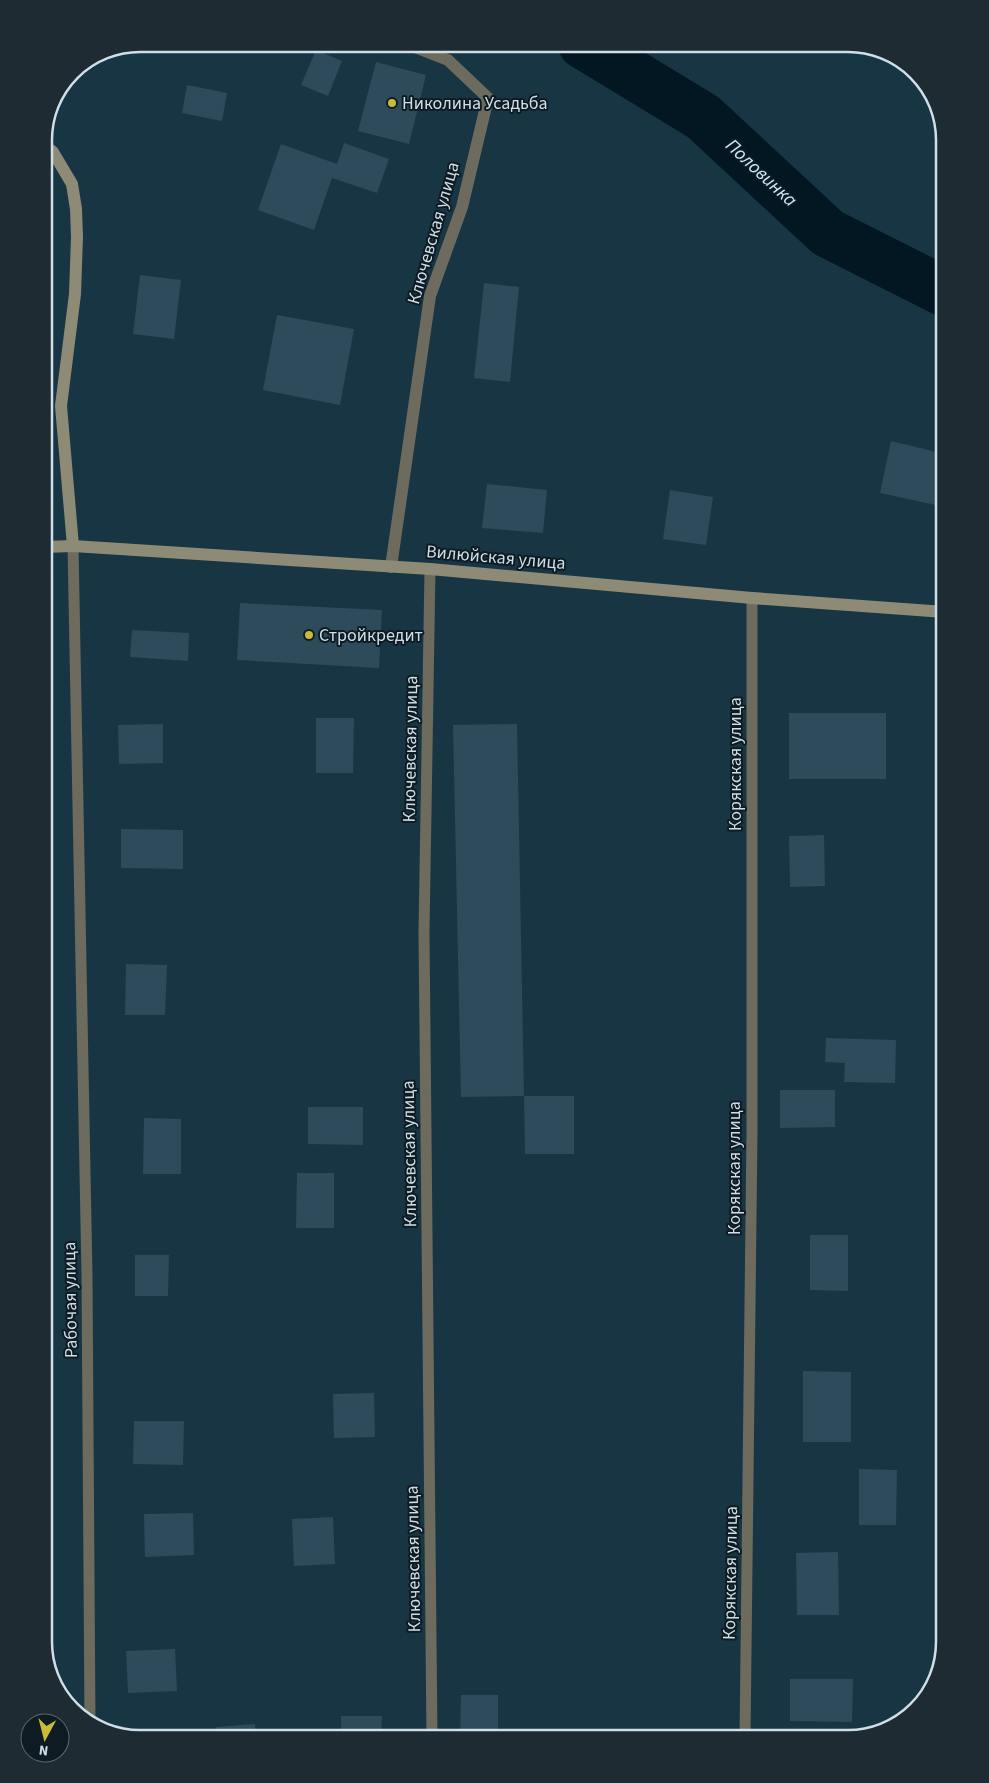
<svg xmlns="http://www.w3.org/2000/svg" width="989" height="1783" viewBox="0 0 989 1783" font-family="'Source Sans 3',sans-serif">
<rect width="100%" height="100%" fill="#183544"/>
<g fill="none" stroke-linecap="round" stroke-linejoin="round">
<polyline stroke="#031722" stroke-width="50" points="583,44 703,117 828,233 945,292"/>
</g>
<g fill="#2d4b5a">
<polygon points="316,50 342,61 328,96 301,85"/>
<polygon points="376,62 426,75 409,144 358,131"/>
<polygon points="187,85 227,93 222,121 182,113"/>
<polygon points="344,143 389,159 377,193 332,178 314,230 258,210 281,144 337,164"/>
<polygon points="140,275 181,280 174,339 133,334"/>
<polygon points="484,283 519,287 510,382 474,378"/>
<polygon points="277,315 354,329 340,405 263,390"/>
<polygon points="891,441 945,454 945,507 880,493"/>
<polygon points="487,484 547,490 543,533 482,528"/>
<polygon points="670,490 713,497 706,545 663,539"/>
<polygon points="240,603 382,610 379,668 237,660"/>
<polygon points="132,630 189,633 188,661 130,657"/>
<rect x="789" y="713" width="97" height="66"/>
<polygon points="316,718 354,718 353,773 316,773"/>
<polygon points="163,724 163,763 119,764 118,725"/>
<polygon points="517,724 524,1096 574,1096 574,1154 525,1154 524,1096 461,1097 453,725"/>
<polygon points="121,829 183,830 183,869 121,868"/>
<polygon points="824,835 825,886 790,887 789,836"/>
<polygon points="126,964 167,965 165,1015 125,1015"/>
<polygon points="826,1038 896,1040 895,1083 844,1082 845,1063 825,1062"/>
<polygon points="780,1090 835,1090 835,1127 780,1128"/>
<polygon points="308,1107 363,1107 363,1145 308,1144"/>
<polygon points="144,1118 181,1119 181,1174 143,1174"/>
<polygon points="297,1173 334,1173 334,1228 296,1228"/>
<polygon points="810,1235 848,1235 848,1291 810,1290"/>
<polygon points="135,1255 169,1255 168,1296 135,1296"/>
<polygon points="803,1371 851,1372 851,1442 803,1442"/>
<polygon points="374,1393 375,1437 334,1438 333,1394"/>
<polygon points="134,1421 184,1421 183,1465 133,1464"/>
<polygon points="859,1469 897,1470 896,1525 859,1525"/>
<polygon points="193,1513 194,1555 145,1557 144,1514"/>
<polygon points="333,1517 335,1564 294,1566 292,1519"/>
<polygon points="838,1552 839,1615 797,1615 796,1553"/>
<polygon points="175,1649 177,1691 128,1693 126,1651"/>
<polygon points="790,1679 853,1679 852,1722 790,1721"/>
<polygon points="461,1695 498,1695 498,1739 460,1739"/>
<polygon points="341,1716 382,1716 381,1739 341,1739"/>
<polygon points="255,1724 256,1739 217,1739 216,1727"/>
</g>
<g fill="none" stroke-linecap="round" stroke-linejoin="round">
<g stroke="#6c6b5e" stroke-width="11">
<polyline points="73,546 87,1276 90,1724"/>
<polyline points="430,569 424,932 432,1739"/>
<polyline points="745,1739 752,1131 752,598"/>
</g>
<polyline stroke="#6c6b5e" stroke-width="12" points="391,567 430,296 462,207 488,98 448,60 407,44"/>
<g stroke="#8d8b76" stroke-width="12">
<polyline points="44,145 53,152 72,184 76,209 77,237 75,294 61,406 73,546"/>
<polyline points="44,547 73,546 430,569 752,598 945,612"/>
</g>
</g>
<g fill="#cbba39" stroke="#0f1b22" stroke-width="2">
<circle cx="392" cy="103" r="5"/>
<circle cx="309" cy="635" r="5"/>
</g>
<g text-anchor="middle" stroke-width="4" stroke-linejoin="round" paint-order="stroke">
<g font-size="18" fill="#cfdfe9" stroke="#0f1b22" text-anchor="start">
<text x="402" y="109">Николина Усадьба</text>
<text x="319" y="641">Стройкредит</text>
</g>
<g font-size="18" fill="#cfdfe9" stroke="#0f1b22">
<text transform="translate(433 233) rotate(-74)" y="6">Ключевская улица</text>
<text transform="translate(496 557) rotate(5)" y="6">Вилюйская улица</text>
<text transform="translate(410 749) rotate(-89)" y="6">Ключевская улица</text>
<text transform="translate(735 764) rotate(-90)" y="6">Корякская улица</text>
<text transform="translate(409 1154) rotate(-91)" y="6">Ключевская улица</text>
<text transform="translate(734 1168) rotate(-90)" y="6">Корякская улица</text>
<text transform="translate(70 1300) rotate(-91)" y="6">Рабочая улица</text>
<text transform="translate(413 1559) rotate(-91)" y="6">Ключевская улица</text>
<text transform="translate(730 1573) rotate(-89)" y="6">Корякская улица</text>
</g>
<g font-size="19" font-style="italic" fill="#c7eafe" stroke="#0f1b22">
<text transform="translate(762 172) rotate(43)" y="7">Половинка</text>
</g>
</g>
<path d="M0 0H989V1783H0ZM140 52H848A88 88 0 0 1 936 140V1642A88 88 0 0 1 848 1730H140A88 88 0 0 1 52 1642V140A88 88 0 0 1 140 52Z" fill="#1e2b32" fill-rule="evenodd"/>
<path fill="none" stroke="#cfdfe9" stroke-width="2.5" d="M140 52H848A88 88 0 0 1 936 140V1642A88 88 0 0 1 848 1730H140A88 88 0 0 1 52 1642V140A88 88 0 0 1 140 52Z"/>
<g transform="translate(45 1738) rotate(187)"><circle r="24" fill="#0f1b22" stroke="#5c6972"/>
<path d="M0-4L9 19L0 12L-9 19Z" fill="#cbba39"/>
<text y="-8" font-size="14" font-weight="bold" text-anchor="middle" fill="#cfdfe9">N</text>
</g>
</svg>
